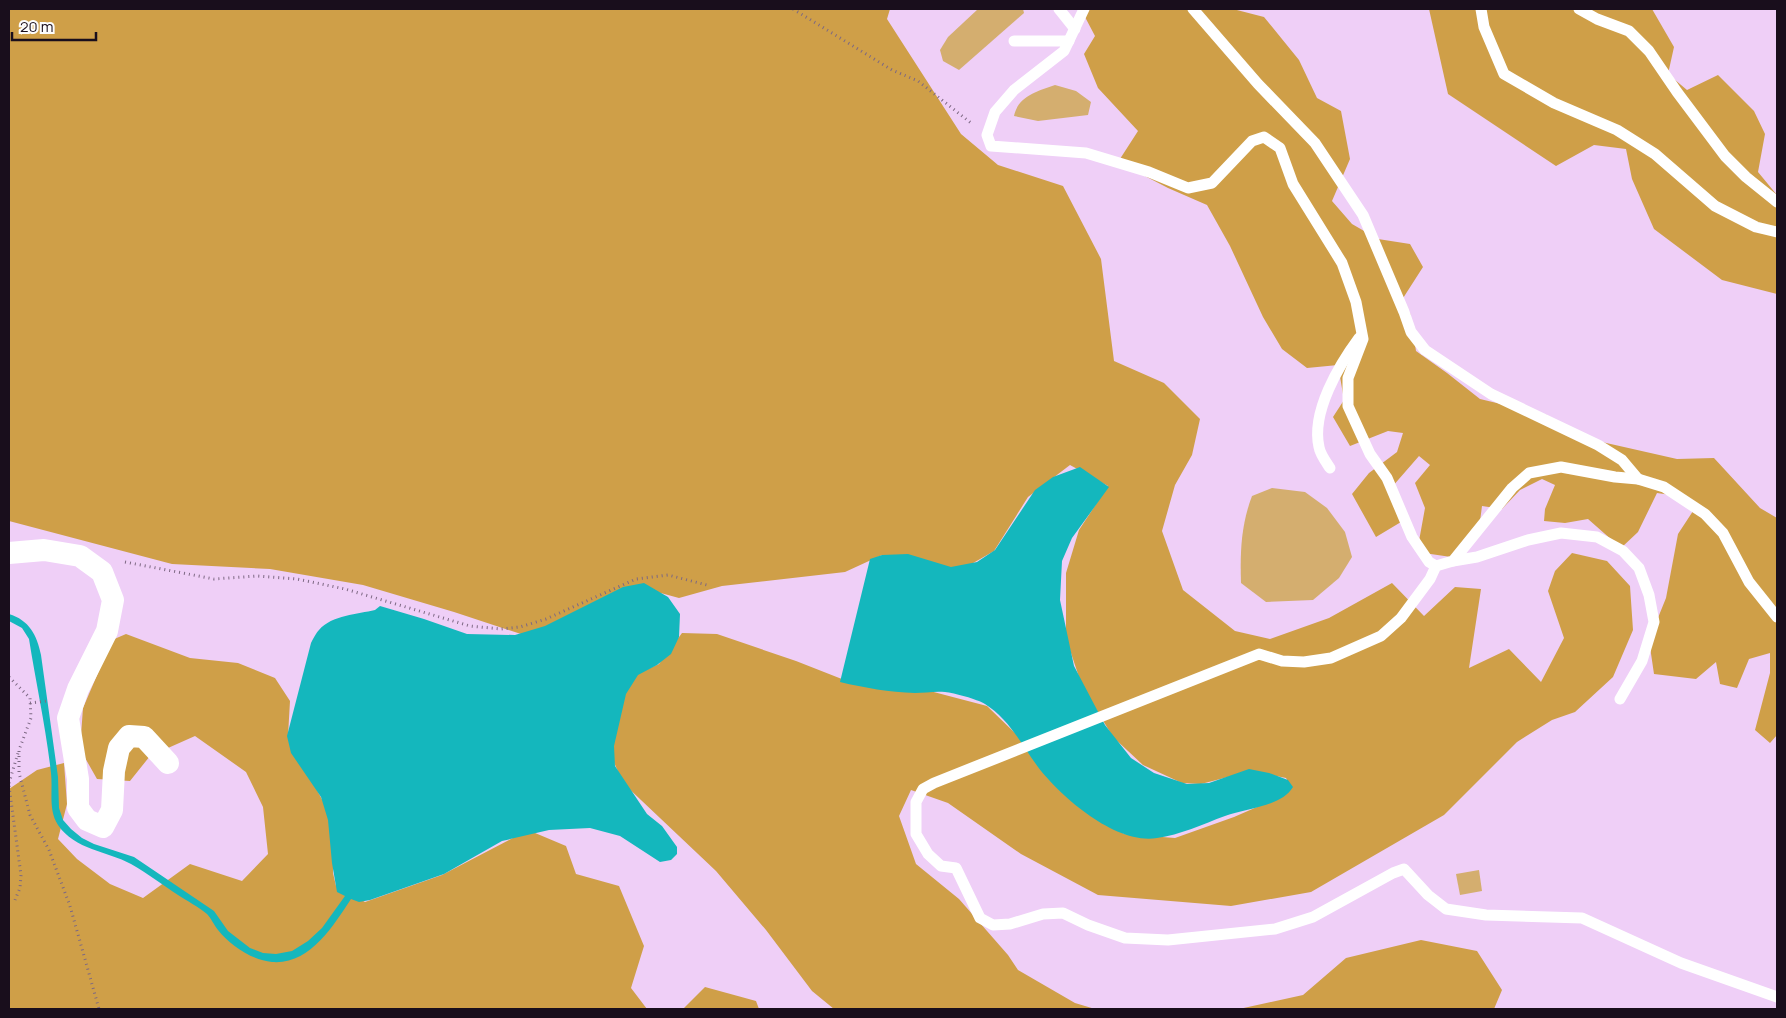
<svg xmlns="http://www.w3.org/2000/svg" width="1786" height="1018" viewBox="0 0 1786 1018" font-family="Manrope,sans-serif">
<rect width="100%" height="100%" fill="#efcff7"/>
<g fill="#d4ae6f">
<polygon points="978,9 1023,9 1024,13 959,70 943,61 940,50 948,37"/>
<path d="M 1055,85 L 1076,91 L 1091,102 L 1088,115 L 1038,121 L 1014,116 C 1018,96 1038,91 1055,85 Z"/>
<path d="M 1272,488 L 1305,492 L 1327,508 L 1345,532 L 1352,557 L 1339,578 L 1313,600 L 1266,602 L 1241,583 C 1240,552 1241,525 1252,496 Z"/>
<polygon points="1479,870 1482,891 1460,895 1456,874"/>
</g>
<g fill="#cf9f48">
<polygon points="9,9 890,9 887,19 961,134 998,165 1063,186 1101,259 1114,361 1164,383 1200,419 1192,455 1175,485 1162,531 1183,590 1235,631 1270,639 1329,618 1392,583 1424,616 1455,587 1481,589 1469,668 1509,649 1541,682 1564,638 1548,591 1555,571 1572,553 1607,561 1630,586 1633,630 1613,677 1575,712 1552,720 1517,742 1444,815 1311,892 1231,906 1098,895 1021,854 948,803 911,790 899,816 916,864 959,899 1008,955 1018,970 1075,1003 1095,1009 834,1009 812,991 766,930 716,871 623,783 609,751 624,680 659,664 682,633 717,634 796,661 852,683 926,690 987,706 1016,734 1057,786 1124,834 1175,838 1234,817 1273,800 1291,787 1286,778 1251,771 1201,784 1182,783 1143,765 1113,737 1082,686 1066,638 1066,573 1079,530 1108,486 1070,465 1028,497 994,551 961,570 923,561 882,555 845,572 722,586 679,598 646,589 524,635 454,612 363,585 270,569 172,564 9,521"/>
<polygon points="1084,9 1233,9 1264,17 1299,60 1317,98 1341,111 1350,159 1332,201 1352,224 1378,239 1410,244 1423,267 1398,306 1410,313 1416,351 1447,373 1480,399 1547,415 1571,435 1677,459 1714,458 1760,508 1777,518 1777,735 1770,743 1755,730 1770,673 1770,653 1749,659 1737,688 1720,684 1716,662 1696,679 1654,674 1649,640 1666,598 1678,534 1695,508 1678,496 1657,493 1638,532 1621,548 1588,519 1565,523 1544,521 1545,509 1555,485 1542,479 1520,490 1502,509 1482,506 1478,537 1458,558 1417,552 1425,508 1415,483 1430,465 1419,456 1392,487 1406,519 1376,537 1352,494 1369,473 1397,452 1403,433 1388,431 1350,446 1333,417 1344,400 1338,365 1307,368 1282,349 1263,317 1230,246 1207,205 1168,188 1118,162 1138,131 1098,88 1084,54 1095,36 1085,17"/>
<polygon points="1429,9 1652,9 1674,47 1668,74 1687,90 1718,75 1754,111 1765,134 1758,172 1777,195 1777,294 1722,280 1654,229 1632,179 1626,149 1594,145 1556,166 1448,94"/>
<polygon points="126,634 190,658 238,663 275,678 290,701 288,736 333,820 333,873 336,886 365,902 442,875 528,830 566,846 576,874 619,886 644,946 631,988 647,1009 9,1009 9,789 37,770 64,763 67,804 58,839 77,859 110,884 143,898 190,864 242,881 268,854 263,807 246,772 195,736 150,756 130,781 97,779 80,749 83,708 112,640"/>
<polygon points="1421,940 1477,951 1502,990 1494,1009 1239,1009 1303,995 1346,958"/>
<polygon points="705,987 756,1001 759,1009 683,1009"/>
</g>
<g fill="#14b7bd">
<path d="M 1080,467 L 1109,487 L 1072,538 L 1062,561 L 1060,600 L 1074,666 L 1105,725 L 1131,758 L 1154,773 L 1187,784 L 1209,783 L 1249,769 L 1269,773 L 1288,780 L 1293,787 C 1281,807 1246,808 1225,816 C 1203,824 1180,835 1157,838 C 1116,845 1061,797 1038,767 C 1022,745 1009,719 985,704 C 977,699 954,693 945,692 C 935,691 924,693 915,693 C 889,692 865,688 840,682 L 870,559 L 882,555 L 908,554 L 951,567 L 977,562 L 995,550 L 1035,490 L 1053,477 Z"/>
<path d="M 644,583 L 668,597 L 680,614 L 679,637 L 671,654 L 657,665 L 638,675 L 626,694 L 614,746 L 615,766 L 647,814 L 662,826 L 677,847 L 677,854 L 671,860 L 660,862 L 620,836 L 590,828 L 549,830 L 502,841 L 444,874 L 370,900 L 359,902 L 351,899 C 333,926 310,965 272,962 C 251,960 230,945 218,930 C 214,925 211,918 207,914 C 199,907 187,901 178,895 C 163,885 147,873 131,864 C 107,851 75,850 58,825 C 48,810 53,791 51,773 C 46,728 36,683 29,639 L 22,628 L 9,621 L 9,614 C 29,620 37,635 41,655 L 58,777 L 59,808 L 63,820 L 71,829 L 82,838 L 94,844 L 134,857 L 214,911 L 228,931 L 250,948 L 263,953 L 276,954 L 292,951 L 308,941 L 322,928 L 345,896 L 337,892 L 332,863 L 328,820 L 321,797 L 291,753 L 287,736 L 311,643 C 313,639 316,633 319,630 C 332,615 358,614 375,610 L 380,606 L 424,619 L 467,634 L 515,635 L 545,626 L 623,587 Z"/>
</g>
<g fill="none" stroke-linecap="round" stroke-linejoin="round">
<g stroke="#7d6883" stroke-width="3" stroke-dasharray="1 4" stroke-linecap="butt">
<polyline points="793,9 892,70 918,81 971,123"/>
<polyline points="125,562 214,579 257,576 297,579 345,589 470,626 501,629 520,627 546,619 636,579 668,575 707,585"/>
<polyline points="9,677 30,698 31,718 19,750 19,773 30,815 49,850 70,906 99,1009"/>
<polyline points="30,703 47,701"/>
<polyline points="9,783 18,753"/>
<polyline points="9,786 21,875 20,888 15,900"/>
</g>
<g stroke="#fff" stroke-width="11">
<polyline points="1059,9 1075,29"/>
<polyline points="1084,9 1064,51 1014,90 995,112 987,135 991,146 1086,153 1149,172 1188,188 1212,183 1252,141 1264,137 1280,148 1293,184 1342,263 1356,302 1363,339 1348,378 1348,406 1370,454 1387,478 1412,537 1429,562 1436,566"/>
<polyline points="1193,9 1258,84 1315,143 1363,215 1404,312 1411,332 1425,350 1491,394 1598,445 1622,460 1638,479"/>
<polyline points="1481,9 1484,27 1504,74 1554,103 1617,130 1655,154 1715,206 1756,227 1777,232"/>
<polyline points="1579,9 1597,19 1629,31 1649,51 1677,92 1725,156 1746,177 1777,202"/>
<polyline points="1014,41 1069,41"/>
<path d="M 1330,468 C 1326,462 1320,454 1319,447 C 1311,412 1339,365 1359,338"/>
<polyline points="1453,561 1477,557 1528,540 1561,533 1597,537 1623,551 1639,568 1649,595 1654,622 1642,661 1620,699"/>
<polyline points="1777,617 1749,582 1723,533 1705,514 1664,487 1638,479 1615,477 1561,467 1529,473 1512,488 1453,561 1436,566 1430,579 1401,618 1381,636 1331,658 1304,662 1282,661 1259,654 934,783 923,789 916,802 916,834 928,854 941,866 956,868 980,918 993,925 1010,924 1043,914 1063,913 1088,925 1125,938 1168,940 1275,929 1313,917 1393,873 1404,869 1428,895 1446,909 1486,915 1582,918 1681,963 1777,997"/>
</g>
<polyline stroke="#fff" stroke-width="22" points="9,553 44,550 80,556 102,572 113,600 107,631 78,689 68,718 78,779 78,808 87,820 103,827 112,810 114,771 119,748 129,736 144,737 168,763"/>
</g>
<rect width="1786" height="1018" fill="none" stroke="#190e1c" stroke-width="20"/>
<path d="M12 32v8h84v-8" fill="none" stroke="#190e1c" stroke-width="2.5"/>
<text x="20" y="32" font-size="15" fill="#190e1c" stroke="#fdfdfd" stroke-width="4" paint-order="stroke">20 m</text>
</svg>
